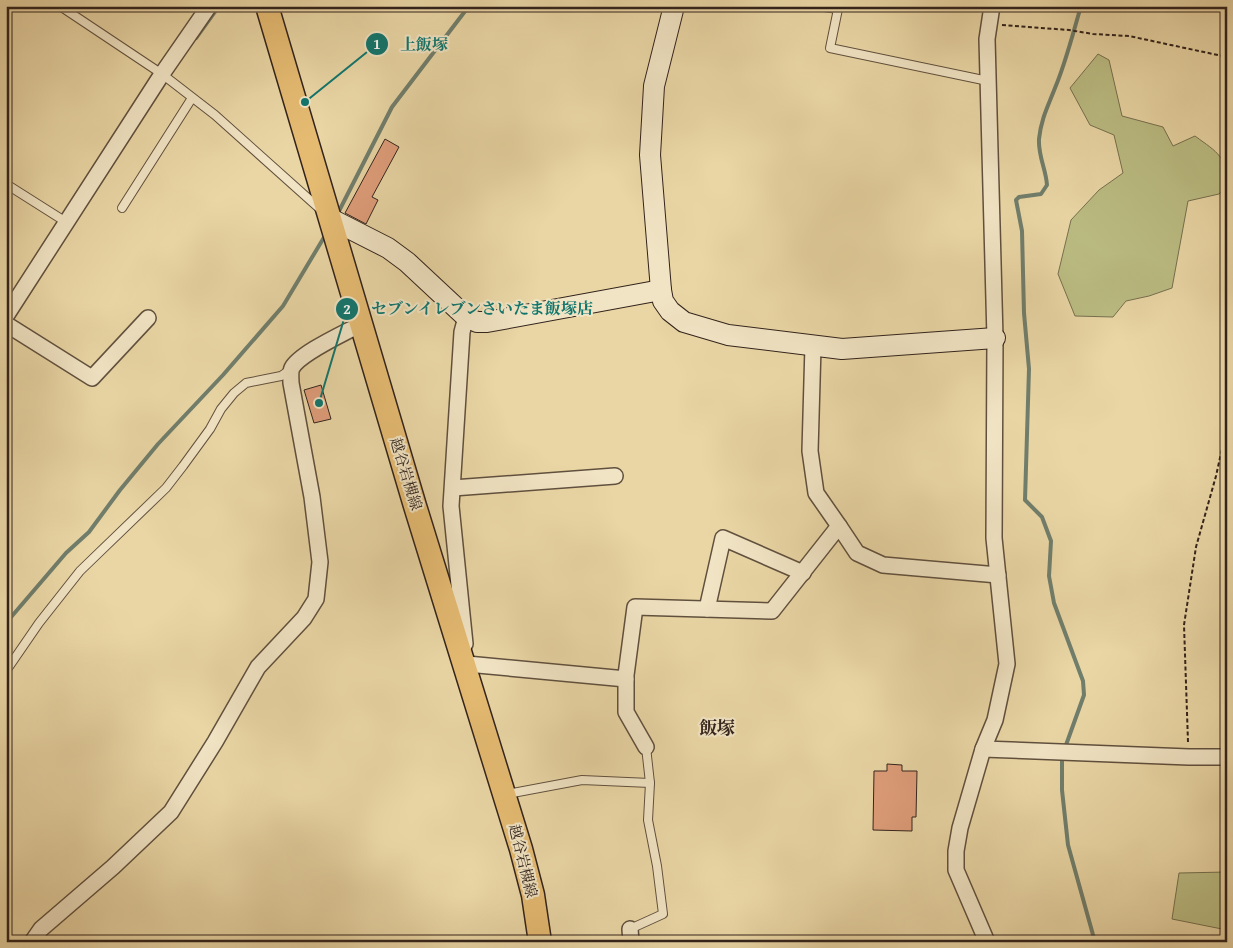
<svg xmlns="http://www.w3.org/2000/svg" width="1233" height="948" viewBox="0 0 1233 948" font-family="'Gentium Book Plus','Noto Serif JP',serif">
<rect width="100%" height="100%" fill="#ead6a5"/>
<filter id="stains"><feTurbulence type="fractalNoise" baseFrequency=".004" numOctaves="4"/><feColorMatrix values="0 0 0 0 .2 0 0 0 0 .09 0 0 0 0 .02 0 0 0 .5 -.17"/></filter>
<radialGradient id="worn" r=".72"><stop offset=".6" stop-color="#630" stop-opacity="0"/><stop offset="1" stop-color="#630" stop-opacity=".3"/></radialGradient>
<g fill="#bbbd83" stroke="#767050">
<path d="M 1098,54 L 1109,60 L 1122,116 L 1163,127 L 1173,146 L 1195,136 C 1218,153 1227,156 1227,187 L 1219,194 L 1188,201 L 1172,288 L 1149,296 L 1126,301 L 1113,317 L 1075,316 L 1058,274 L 1071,220 L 1099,190 L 1123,173 L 1114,135 L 1090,125 L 1070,88 Z"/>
<polygon points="1227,872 1227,930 1172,919 1179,873"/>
</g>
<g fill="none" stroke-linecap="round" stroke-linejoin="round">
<g stroke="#707e6c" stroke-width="4">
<polyline points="196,38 219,6"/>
<polyline points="337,215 392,107 469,6"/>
<polyline points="6,623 66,553 89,532 120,490 158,444 223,375 283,306 326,234"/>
<path d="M 1066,745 L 1084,695 L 1083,681 L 1054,603 L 1049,576 L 1051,541 L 1042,517 L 1025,500 L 1029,369 L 1024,313 L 1022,231 L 1016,200 L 1019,197 L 1041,194 L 1047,185 C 1046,169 1038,156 1039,139 C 1041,119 1048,106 1055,88 C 1066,62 1073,33 1081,6"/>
<polyline points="1062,759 1062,790 1068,845 1095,942"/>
</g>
</g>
<g fill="#e09e7b" stroke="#32231c">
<polygon points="385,139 399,147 372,197 378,200 366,224 345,213"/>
<polygon points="321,385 331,419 314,423 304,390"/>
<polygon points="887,764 902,765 902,771 917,771 916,817 912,817 912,831 873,830 874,771 887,771"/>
</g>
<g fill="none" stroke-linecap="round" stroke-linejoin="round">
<g stroke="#60503e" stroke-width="10">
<g id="lane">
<polyline points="60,6 162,74 215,115 320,209"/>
<polyline points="817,6 838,9 830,48 988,81"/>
<polyline points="6,184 66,222"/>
<polyline points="122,208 192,98"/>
<polyline points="6,671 39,623 80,571 166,488 183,466 210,429 221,409 234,393 246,383 281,376 291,369"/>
<polyline points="507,794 582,780 650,783"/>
<polyline points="630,929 663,914 657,866 648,820 650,783 646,747"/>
</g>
</g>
<g stroke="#60503e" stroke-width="18">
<g id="street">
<polyline points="6,316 162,74 209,6"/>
<polyline points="6,324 92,378 148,318"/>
<polyline points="453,488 615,476"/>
<polyline points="839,526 857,553 883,565 998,575"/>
<polyline points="707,609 723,538 803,573"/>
<polyline points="465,644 451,506 462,332 466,317"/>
<polyline points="467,664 626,679"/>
<polyline points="646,747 626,712 626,675 635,607 772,611 839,526 816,493 810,451 813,346"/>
<polyline points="983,749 1189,757 1227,757"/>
<polyline points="630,929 631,942"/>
<path d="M 32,942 L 41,929 L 113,867 L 171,812 L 215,742 L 258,667 L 304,618 L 316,599 L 320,562 L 312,497 L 291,383 C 291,379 290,372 292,368 C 300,353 345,333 361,324"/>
<polyline points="987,942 956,870 956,851 960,828 983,749 995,720 1007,664 994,538 995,338 987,39 992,6"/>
</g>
</g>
<g stroke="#32231c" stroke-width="22">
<g id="secondary">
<polyline points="674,6 654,86 650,155 661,290 663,301 670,311 684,322 728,335 842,349 995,338"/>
<polyline points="331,219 388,248 407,262 466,317 477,322 487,322 661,290"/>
</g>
</g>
<g stroke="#32231c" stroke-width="25">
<polyline id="primary" points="267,6 415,506 521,849 533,895 540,942"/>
</g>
<g stroke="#32231c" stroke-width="2" stroke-dasharray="4 2.5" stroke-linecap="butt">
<polyline points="1002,25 1069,30 1093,34 1129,36 1227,57"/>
<polyline points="1188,742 1184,625 1196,547 1216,476 1227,426"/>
</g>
<use href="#lane" stroke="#f1e4c4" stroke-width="8"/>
<use href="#street" stroke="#f1e4c4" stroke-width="15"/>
<use href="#secondary" stroke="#f1e4c4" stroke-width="20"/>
<use href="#primary" stroke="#e5bb72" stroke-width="22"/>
</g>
<g text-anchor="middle" stroke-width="4" stroke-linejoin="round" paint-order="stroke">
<g font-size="15" fill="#32231c" stroke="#f1e4c4">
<text transform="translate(406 474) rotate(73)" y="5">越谷岩槻線</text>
<text transform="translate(523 861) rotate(76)" y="5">越谷岩槻線</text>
</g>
<g font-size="18" font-weight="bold" fill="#32231c" stroke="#f1e4c4">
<text x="717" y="734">飯塚</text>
</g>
</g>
<path fill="none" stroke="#0f766e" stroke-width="2" d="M305 102L377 44M319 403L347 309"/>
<g fill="#0f766e" stroke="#f1e4c4" stroke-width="2">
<circle cx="305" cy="102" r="5"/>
<circle cx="319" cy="403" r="5"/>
<circle cx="377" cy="44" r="12"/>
<circle cx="347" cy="309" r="12"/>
</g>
<g font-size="15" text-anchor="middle" font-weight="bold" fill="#fff">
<text x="377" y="49">1</text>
<text x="347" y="314">2</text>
</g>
<g font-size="16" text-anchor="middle" font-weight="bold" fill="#0f766e" stroke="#f1e4c4" stroke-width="4" stroke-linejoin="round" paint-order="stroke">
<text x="424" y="50">上飯塚</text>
<text x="482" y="314">セブンイレブンさいたま飯塚店</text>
</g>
<rect width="1233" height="948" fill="none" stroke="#ead6a5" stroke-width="25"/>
<rect x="8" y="8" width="1218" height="933" fill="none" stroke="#32231c" stroke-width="2.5"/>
<rect x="12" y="12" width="1208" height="923" fill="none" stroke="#32231c"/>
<rect width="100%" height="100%" filter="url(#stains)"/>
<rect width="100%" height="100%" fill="url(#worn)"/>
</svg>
